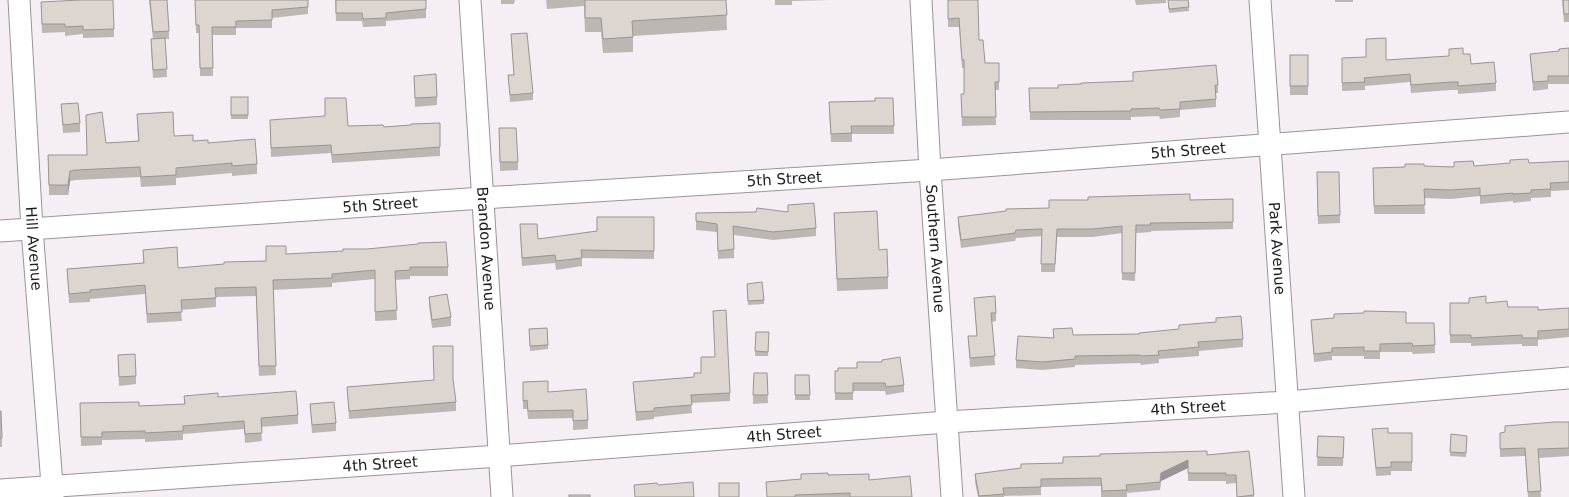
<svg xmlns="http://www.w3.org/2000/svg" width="1569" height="497" viewBox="0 0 1569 497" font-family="'DejaVu Sans',sans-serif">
<rect width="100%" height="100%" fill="#f5eef5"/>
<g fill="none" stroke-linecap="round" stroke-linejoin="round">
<g stroke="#9a9499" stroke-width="23">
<g id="minor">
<path id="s1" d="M 19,0 L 32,229 L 53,497"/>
<path id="s2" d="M 470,0 L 502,497"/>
<path id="s3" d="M 921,0 L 930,170 L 952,497"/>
<path id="s4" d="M 1260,0 L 1294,497"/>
<path id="s5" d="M 0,231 L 483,198 L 930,170 L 1569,122"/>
<path id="s6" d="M 0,490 L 499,456 L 947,422 L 1287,402 L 1569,378"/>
</g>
</g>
<use href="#minor" stroke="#fff" stroke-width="21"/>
</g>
<g fill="#bdb7b3">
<polygon points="149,0 167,0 169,31 169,39 165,39 167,77 153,78 151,47 151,39 153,39"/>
<polygon points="195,0 308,7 308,14 272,18 272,28 236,28 236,35 212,35 213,76 200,76 199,33 196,33"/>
<polygon points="335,0 426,9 426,18 386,21 386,26 363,27 362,21 336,21"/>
<polygon points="501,0 515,0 514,4 501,4"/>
<polygon points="546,0 726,0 727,30 633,36 633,52 603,53 601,32 585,32 584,6 547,9"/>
<polygon points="775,0 830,0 792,1 792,5 775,5"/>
<polygon points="948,0 979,40 985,63 999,63 999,90 995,90 996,125 962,126 961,94 964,94 964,68 962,68 959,27 948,27"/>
<polygon points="1135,0 1166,0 1166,3 1136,5"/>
<polygon points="1168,0 1188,0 1189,11 1169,13"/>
<rect x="1335" y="0" width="18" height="2"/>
<polygon points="1562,0 1569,0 1569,22 1564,22"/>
<polygon points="41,2 114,29 114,37 83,38 83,34 65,36 65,32 42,33"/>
<polygon points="511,34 533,93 533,100 510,102 508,75 514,75"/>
<polygon points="1569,48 1569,84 1548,84 1548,89 1533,91 1530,54 1559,51"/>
<polygon points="1449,49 1463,54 1471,64 1496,83 1496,91 1458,94 1458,90 1451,90 1411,93 1410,82 1365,86 1365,90 1342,91 1342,58 1386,60 1449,56"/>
<rect x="1290" y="55" width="18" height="40"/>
<polygon points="414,76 437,97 437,105 415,107"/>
<polygon points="1081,84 1218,85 1218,93 1216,93 1216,107 1180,110 1180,117 1160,119 1159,116 1131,117 1131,120 1030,120 1029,88 1058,88"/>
<rect x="231" y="97" width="17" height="22"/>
<polygon points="893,98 894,134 852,134 852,142 831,142 829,111"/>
<polygon points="61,104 80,123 80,132 63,133"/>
<polygon points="137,114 174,136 193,141 208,143 257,164 257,174 232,176 232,173 176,178 176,185 141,187 140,177 76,180 70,181 68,195 49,195 48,155 87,155 106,143 138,141"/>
<polygon points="440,123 440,156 332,163 331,153 271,157 270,128 348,126 384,127"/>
<polygon points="499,128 518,162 518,170 500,171"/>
<polygon points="1569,161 1569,190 1551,191 1551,197 1531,198 1531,201 1513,203 1513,201 1480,204 1480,196 1451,199 1424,198 1425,214 1374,214 1373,168 1405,167 1424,166 1454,167"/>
<polygon points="1317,172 1340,215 1340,223 1318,224"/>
<polygon points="1233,199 1233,229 1151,231 1151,232 1136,233 1135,281 1122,280 1122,233 1093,237 1057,237 1055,272 1041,272 1042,236 1016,238 1015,241 961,248 958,225 958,217 1049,208"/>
<polygon points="788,205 816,228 816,236 773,240 734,235 734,258 718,259 717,232 696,230 696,213 788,212"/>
<polygon points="834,213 879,250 888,277 888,289 837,291"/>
<polygon points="654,217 654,259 582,258 582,266 556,270 555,263 522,266 520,232 538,239 597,231"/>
<polygon points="143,250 178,268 266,261 286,254 448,267 448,276 410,276 410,279 395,280 397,320 375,321 375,279 332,283 332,287 273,290 276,375 259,376 256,296 216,297 216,307 181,310 182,321 147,323 145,294 90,299 90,302 69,303 67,269 143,263"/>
<polygon points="747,288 764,300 764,304 748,305"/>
<polygon points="429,297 451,317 451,326 432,328 429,305"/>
<polygon points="974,298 996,313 996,321 992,322 995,365 970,367 968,336 977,336"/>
<polygon points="1450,303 1486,303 1508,307 1538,310 1569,308 1569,337 1538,340 1538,346 1522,346 1522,344 1471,346 1471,343 1450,343"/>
<polygon points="1311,320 1406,323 1434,323 1435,353 1413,354 1412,352 1380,352 1380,359 1364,359 1364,356 1332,356 1332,360 1314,362"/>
<polygon points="547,328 548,349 530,351 529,329"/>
<polygon points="1053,329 1073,335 1243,339 1243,347 1199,351 1199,356 1159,359 1159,363 1141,365 1140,363 1075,365 1075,367 1042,370 1016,368 1016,360 1053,338"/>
<polygon points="756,332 769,332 768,356 755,356"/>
<polygon points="118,355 136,376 136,384 119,386"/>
<polygon points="714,357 730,393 730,401 691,403 692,413 654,417 654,419 636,421 633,382 694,377 701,373"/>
<polygon points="835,371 904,385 904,392 886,395 885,391 853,391 853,400 835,400"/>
<polygon points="767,373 768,403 753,404 753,395"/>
<polygon points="795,375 809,375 810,400 795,400"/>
<polygon points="453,379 456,402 456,411 349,419 347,387"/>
<polygon points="523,382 548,392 588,420 588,429 573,430 573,418 528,419 527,409 523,409"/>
<polygon points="184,396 218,397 298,415 298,424 261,427 262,441 245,443 244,429 183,434 183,440 145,442 145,439 102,440 102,445 81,446 80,403 139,406 184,404"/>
<polygon points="310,404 336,423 336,431 312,433"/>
<polygon points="0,411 2,438 2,447 0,447"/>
<polygon points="1569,422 1569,456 1539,458 1541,497 1528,497 1525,456 1500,457 1500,433 1505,432 1505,426"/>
<polygon points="1372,429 1388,433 1412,433 1412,471 1391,471 1391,475 1376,476"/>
<polygon points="1451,434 1467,436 1466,457 1450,456"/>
<polygon points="1318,436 1344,437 1343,466 1317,466"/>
<polygon points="1249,451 1254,497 1237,497 1236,483 1226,484 1226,481 1188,481 1188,468 1161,481 1160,490 1127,493 1127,497 1101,497 1101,486 1041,487 1041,495 1004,496 1004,497 978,497 975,482 975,474 1063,463 1207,455"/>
<polygon points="828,475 869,480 912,497 767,497 766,482 801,479"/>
</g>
<g fill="#9a9592">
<polygon points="70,171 70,181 68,195 68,185"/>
<polygon points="1188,460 1188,468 1161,481 1160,490 1161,473"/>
</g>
<g fill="#dcd5d0" stroke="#9a9592">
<polygon points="80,0 113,0 114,29 83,30 83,26 65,27 65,24 42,24 41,2"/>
<polygon points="150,0 167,0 169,31 153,32"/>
<polygon points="195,0 308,0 308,7 272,10 272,20 236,21 236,27 212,27 213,68 200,68 199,25 196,25"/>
<polygon points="336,0 426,0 426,9 386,13 386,18 363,19 362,13 336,13"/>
<polygon points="585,0 726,0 727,15 632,21 633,37 603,39 601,18 585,18"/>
<polygon points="948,0 978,0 979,40 983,40 985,63 999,63 999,82 995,82 996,117 962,117 961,94 964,94 964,60 962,60 959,18 948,19"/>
<polygon points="1168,0 1188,0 1189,7 1169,9"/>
<polygon points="1563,0 1569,0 1569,14 1564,14"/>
<polygon points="527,33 533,93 510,95 508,75 514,75 511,34"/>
<polygon points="165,38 167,69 153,70 151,39"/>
<polygon points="1386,38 1386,60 1449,56 1449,49 1463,48 1463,54 1470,54 1471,64 1494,62 1496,83 1458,86 1458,82 1451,82 1411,85 1410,74 1364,78 1365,82 1342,83 1342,58 1366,57 1366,39"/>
<polygon points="1569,48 1569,76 1548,76 1548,81 1533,82 1530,54 1559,51 1559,49"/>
<rect x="1290" y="55" width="18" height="31"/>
<polygon points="1216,65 1218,85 1215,85 1216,99 1180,102 1180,109 1160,110 1159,108 1131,109 1131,111 1030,112 1029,88 1058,88 1058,85 1081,84 1081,83 1133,81 1133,72"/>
<polygon points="436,74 437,97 415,98 414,76"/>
<rect x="231" y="97" width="17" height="18"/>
<polygon points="325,98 346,98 348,126 383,125 384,127 411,125 411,124 440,123 440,147 332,155 331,145 271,148 270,120 325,116"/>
<polygon points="875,98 893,98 894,126 851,126 852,133 831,134 829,102 875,101"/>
<polygon points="78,103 80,123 63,125 61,104"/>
<polygon points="102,112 106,143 139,141 137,114 173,112 174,136 193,135 193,141 208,140 208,143 255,139 257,164 232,166 232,163 176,168 176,175 141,177 140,167 76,170 70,171 68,185 49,185 48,155 87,155 86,115"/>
<polygon points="499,128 516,128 518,162 500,162"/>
<polygon points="1528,159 1529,163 1569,161 1569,182 1550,183 1551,189 1531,190 1531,193 1513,194 1513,193 1480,196 1480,188 1451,190 1424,189 1425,205 1374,206 1373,168 1405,167 1405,164 1424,164 1424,166 1454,167 1454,162 1473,161 1474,166 1510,163 1510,160"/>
<polygon points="1317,172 1339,172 1340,215 1318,216"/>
<polygon points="1190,194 1190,200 1233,199 1233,222 1150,223 1151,225 1136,225 1135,273 1122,273 1122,226 1093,229 1057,229 1055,264 1041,264 1042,229 1016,230 1015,233 961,240 958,217 1006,211 1006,209 1049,208 1049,200 1088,200 1088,197"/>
<polygon points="814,203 816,228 773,232 733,226 734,249 718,251 717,224 696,221 696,213 756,212 757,208 788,212 788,205"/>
<polygon points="877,211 879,250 887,249 888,277 837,279 834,213"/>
<polygon points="597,217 654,217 654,251 581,250 582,258 556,261 555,255 522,258 520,224 537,224 538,239 597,231"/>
<polygon points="446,242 448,267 410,267 410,270 395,271 397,310 375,312 375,270 332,274 332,278 273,280 276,366 259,366 256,287 215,288 216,298 181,300 182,312 147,314 145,285 90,290 90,292 69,294 67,269 144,263 143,250 177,247 178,268 224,264 224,262 266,261 266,246 286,246 286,254 343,251 343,249 367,249 418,244 418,243"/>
<polygon points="762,282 764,300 748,301 747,284"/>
<polygon points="447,294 451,317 432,320 429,297"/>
<polygon points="995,296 996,313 991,313 995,356 970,358 968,336 977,336 974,298"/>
<polygon points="1486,296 1486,303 1507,301 1508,307 1538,307 1538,310 1569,308 1569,329 1538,331 1538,338 1522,338 1522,335 1471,338 1471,335 1450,335 1450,303 1469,303 1469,298"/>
<polygon points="726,310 730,393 691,395 692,405 654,408 654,411 636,412 633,382 694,377 694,373 701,373 701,357 715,357 713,311"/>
<polygon points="1364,311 1406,312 1406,323 1434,323 1435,345 1413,346 1412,343 1380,344 1380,351 1364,351 1364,347 1332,348 1332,352 1314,354 1311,320 1334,318 1334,314 1364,313"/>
<polygon points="1241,316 1243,339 1198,342 1199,347 1158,351 1159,355 1141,356 1140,355 1075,356 1075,359 1042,362 1016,360 1018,336 1054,338 1053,329 1072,328 1073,335 1139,334 1139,333 1179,329 1179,325 1216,322 1216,318"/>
<polygon points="547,328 548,345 530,346 529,329"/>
<polygon points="756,332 769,332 768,352 755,351"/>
<polygon points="433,346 453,346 453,379 456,402 349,411 347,387 434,380"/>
<polygon points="135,354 136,376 119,377 118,355"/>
<polygon points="900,357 904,385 886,387 885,383 853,383 853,393 835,393 835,371 838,371 838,368 857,368 857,362 882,362 882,360"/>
<polygon points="754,373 767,373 768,395 753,395"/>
<polygon points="795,375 809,375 810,395 795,395"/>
<polygon points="548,381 548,392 586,389 588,420 573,421 573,410 528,411 527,400 523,401 523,382"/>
<polygon points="296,391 298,415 261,418 262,433 245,434 244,421 183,426 183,431 145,433 145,431 102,432 102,437 81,437 80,403 139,402 139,406 185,404 184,396 218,393 218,397"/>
<polygon points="334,402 336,423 312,425 310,404"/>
<polygon points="0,411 1,411 2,438 0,438"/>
<polygon points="1554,422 1569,422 1569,448 1538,449 1541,491 1528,492 1525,448 1500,449 1500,433 1505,432 1505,426"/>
<polygon points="1388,428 1388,433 1412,433 1412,462 1391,462 1391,467 1376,468 1372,429"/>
<polygon points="1451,434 1467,436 1466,453 1450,452"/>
<polygon points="1318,436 1344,437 1343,458 1317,457"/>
<polygon points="1207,451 1207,455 1249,451 1254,495 1237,497 1236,475 1226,475 1226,473 1188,473 1188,460 1161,473 1160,482 1126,485 1127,490 1102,491 1101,478 1041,479 1041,487 1003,488 1004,494 979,496 975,474 1021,468 1021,464 1063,463 1063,457 1100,456 1100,454"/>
<polygon points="828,473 828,475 869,474 869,480 910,476 912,497 850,497 850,493 795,495 795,497 767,497 766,482 801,479 801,474"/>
<polygon points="693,482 694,497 635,497 634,485 657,483 658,485"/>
<rect x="719" y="483" width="20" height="14"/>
<rect x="569" y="495" width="21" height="2"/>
</g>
<g text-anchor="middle" stroke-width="4" stroke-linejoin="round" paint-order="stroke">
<g font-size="15" fill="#1e1c1e" stroke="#fffeff">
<text dy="5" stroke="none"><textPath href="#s5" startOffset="1191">5th Street</textPath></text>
<text dy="5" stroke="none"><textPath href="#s5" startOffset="786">5th Street</textPath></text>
<text dy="5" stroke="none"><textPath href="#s5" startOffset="381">5th Street</textPath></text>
<text dy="5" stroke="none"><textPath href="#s2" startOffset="249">Brandon Avenue</textPath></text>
<text dy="5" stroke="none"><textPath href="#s1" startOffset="249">Hill Avenue</textPath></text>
<text dy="5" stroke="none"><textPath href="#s3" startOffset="249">Southern Avenue</textPath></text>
<text dy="5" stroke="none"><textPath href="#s4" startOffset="249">Park Avenue</textPath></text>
<text dy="5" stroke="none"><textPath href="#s6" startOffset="1191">4th Street</textPath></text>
<text dy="5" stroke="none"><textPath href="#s6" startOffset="786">4th Street</textPath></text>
<text dy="5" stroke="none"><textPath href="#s6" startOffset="381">4th Street</textPath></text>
</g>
</g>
</svg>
